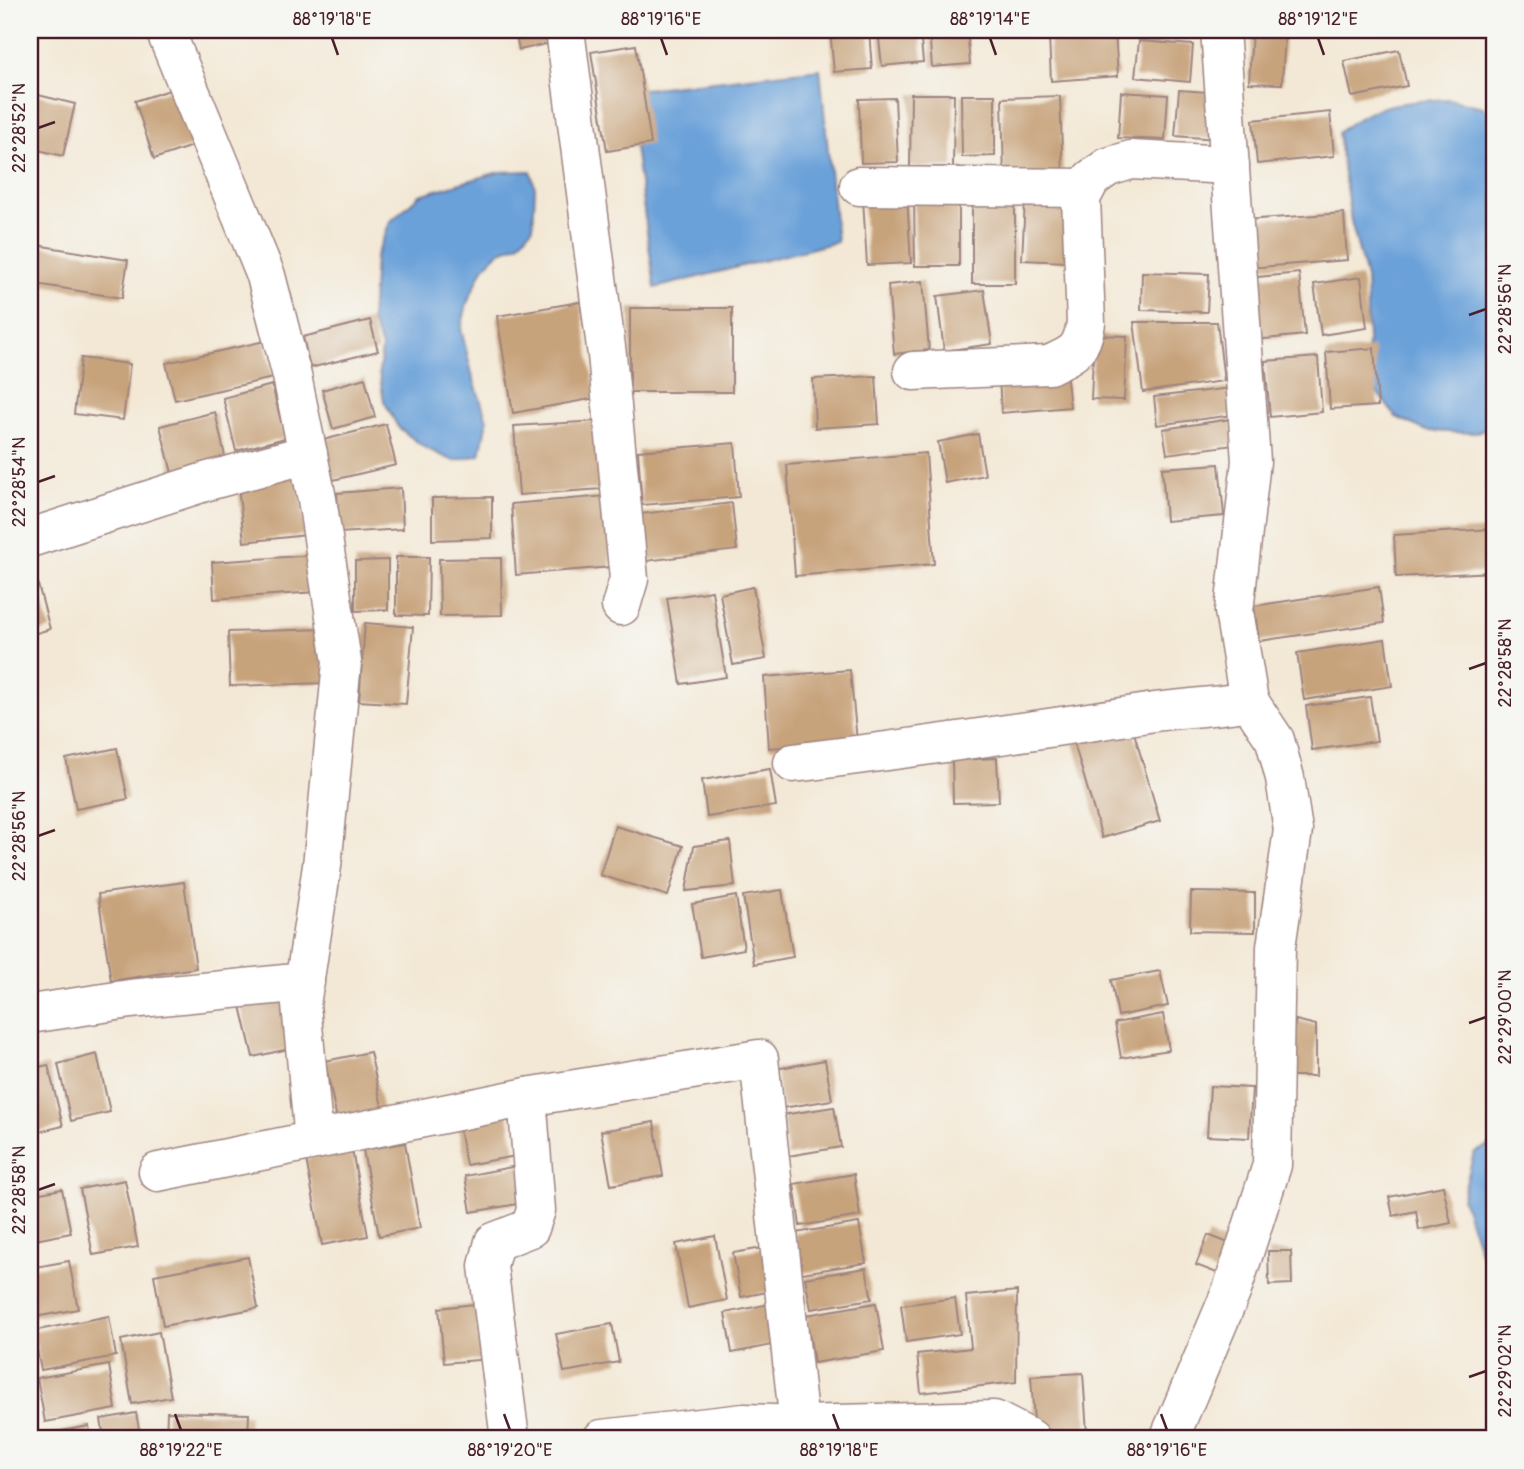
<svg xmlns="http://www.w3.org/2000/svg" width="1524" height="1469" viewBox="0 0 1524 1469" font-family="Pangolin,sans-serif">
<rect width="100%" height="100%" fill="#f6f6f2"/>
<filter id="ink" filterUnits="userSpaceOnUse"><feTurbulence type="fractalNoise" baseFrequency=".0143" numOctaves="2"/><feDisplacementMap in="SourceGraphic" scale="14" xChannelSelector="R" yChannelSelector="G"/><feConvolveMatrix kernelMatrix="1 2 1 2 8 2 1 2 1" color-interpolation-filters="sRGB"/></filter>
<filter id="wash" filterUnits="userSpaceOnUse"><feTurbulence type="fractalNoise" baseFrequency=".00686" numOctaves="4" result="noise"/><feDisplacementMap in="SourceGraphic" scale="28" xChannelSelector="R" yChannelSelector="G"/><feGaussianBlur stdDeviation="1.57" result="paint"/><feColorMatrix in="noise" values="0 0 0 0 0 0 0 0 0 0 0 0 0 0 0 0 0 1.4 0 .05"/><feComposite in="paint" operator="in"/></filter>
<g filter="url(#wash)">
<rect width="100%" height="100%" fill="#f3e8d5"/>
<g fill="#6ba1d9" stroke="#5a6082" stroke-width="2">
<polygon points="820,69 837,242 655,288 627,91"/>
<path d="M 1448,99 L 1483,107 L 1494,121 L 1494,424 L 1475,433 L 1427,431 L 1396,417 L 1366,378 L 1368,341 L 1366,278 L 1351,221 L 1338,133 C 1374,102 1403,102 1448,99 Z"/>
<polygon points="531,171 535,188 533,227 519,244 500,251 483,268 467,303 461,329 472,374 487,420 480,455 454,461 425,448 398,427 384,401 379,373 382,348 371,320 375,259 390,222 420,195 499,172"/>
<polygon points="1494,1143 1494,1293 1462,1198 1474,1153"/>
</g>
<g id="blocks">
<g fill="#c7a37b">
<polygon points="515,30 558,30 560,41 519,50"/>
<polygon points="830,30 869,30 872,69 834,72"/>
<polygon points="878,30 920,30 923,62 882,66"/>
<polygon points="929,30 967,30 970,64 932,67"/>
<polygon points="1252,31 1285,32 1282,84 1249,83"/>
<polygon points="1115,32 1118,76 1051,81 1049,36"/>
<polygon points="1139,41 1193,45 1190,82 1135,77"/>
<polygon points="636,45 651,144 607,151 591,52"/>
<polygon points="1399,50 1407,86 1352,97 1344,61"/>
<polygon points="176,88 195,145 154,159 135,101"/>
<polygon points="1179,90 1222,93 1218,139 1175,136"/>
<polygon points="1121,92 1168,95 1165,140 1118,138"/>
<polygon points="30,93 75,104 63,156 30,148"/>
<polygon points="911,94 954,94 953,167 910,167"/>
<polygon points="961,95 995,95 995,156 962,157"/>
<polygon points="1060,96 1063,176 1004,179 1002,98"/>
<polygon points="895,98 898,162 861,163 859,99"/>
<polygon points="1330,112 1334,156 1257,164 1253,120"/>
<polygon points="907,197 911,263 867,265 863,199"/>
<polygon points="959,198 959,266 915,266 914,199"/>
<polygon points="1025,200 1070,202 1067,262 1022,260"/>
<rect x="972" y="203" width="43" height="81"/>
<polygon points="1344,213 1347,260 1248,268 1245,220"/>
<polygon points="30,244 128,260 122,298 30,283"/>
<polygon points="1142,272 1209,274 1207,312 1141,310"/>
<polygon points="1299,273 1305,335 1255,340 1248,278"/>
<polygon points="1361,277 1367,328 1321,335 1314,284"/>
<polygon points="923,281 929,350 894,354 888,285"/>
<polygon points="984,290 992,344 944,351 937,296"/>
<polygon points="580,302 596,398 513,413 497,316"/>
<rect x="630" y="308" width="102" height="84"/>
<polygon points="370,320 378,351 310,368 303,337"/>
<polygon points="1134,322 1217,322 1224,381 1143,392"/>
<polygon points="1094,335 1127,336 1124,400 1091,399"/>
<polygon points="265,341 273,378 175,400 166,363"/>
<polygon points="1374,348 1378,406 1330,409 1326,352"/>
<polygon points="1318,357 1322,412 1270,417 1265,361"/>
<polygon points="81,358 130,364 123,420 74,414"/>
<polygon points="1066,372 1070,407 1001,413 999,378"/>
<polygon points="876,376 879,424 815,428 813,379"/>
<polygon points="365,378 375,417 333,429 322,390"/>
<polygon points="272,385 285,438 236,451 223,398"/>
<polygon points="1231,388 1234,415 1157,425 1154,397"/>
<polygon points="215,412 227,465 173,477 160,426"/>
<polygon points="1231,419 1234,445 1167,454 1163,429"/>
<polygon points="598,421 602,489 519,495 514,426"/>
<polygon points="386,424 396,465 333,480 323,440"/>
<polygon points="978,434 985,475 945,483 938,442"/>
<polygon points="735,443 739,497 642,505 638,451"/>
<polygon points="926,453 934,564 795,576 787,465"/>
<polygon points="1219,464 1224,516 1166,521 1162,468"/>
<polygon points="299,470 306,535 244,542 237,476"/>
<polygon points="401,488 403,529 339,533 337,493"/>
<polygon points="606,496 611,567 516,575 511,504"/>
<polygon points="492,497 492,538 432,540 432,498"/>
<polygon points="732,503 737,550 646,561 640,514"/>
<polygon points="1492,529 1494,572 1396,577 1394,535"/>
<polygon points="314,555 317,592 214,599 212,562"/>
<polygon points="396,557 429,557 428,616 396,615"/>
<polygon points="501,558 502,615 440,616 439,559"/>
<polygon points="388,560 388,610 355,611 355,561"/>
<polygon points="37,581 50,629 30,635 30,583"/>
<polygon points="753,587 766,659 733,665 720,594"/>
<polygon points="1379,587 1384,623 1259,641 1254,606"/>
<polygon points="712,591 726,677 681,684 667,598"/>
<polygon points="365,623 413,627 406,704 359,701"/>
<polygon points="326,629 327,683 230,686 228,632"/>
<polygon points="1385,639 1392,686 1304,700 1297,653"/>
<polygon points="850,670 857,741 769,748 764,677"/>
<polygon points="1370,697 1377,741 1312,750 1306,706"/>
<polygon points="1132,726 1160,821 1102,838 1074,743"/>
<polygon points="117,748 128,799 76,809 66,759"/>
<polygon points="997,758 999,802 953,803 952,760"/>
<polygon points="770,769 776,806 707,817 702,780"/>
<polygon points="615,826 683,846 668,896 600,875"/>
<polygon points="730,841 735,886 686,891 694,846"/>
<polygon points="184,882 196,968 111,981 98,894"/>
<polygon points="782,890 793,957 754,964 743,896"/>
<polygon points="1191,892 1255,893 1255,932 1190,931"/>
<polygon points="736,896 744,949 701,957 692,904"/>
<polygon points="1160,971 1168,1006 1118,1016 1111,980"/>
<polygon points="281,996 293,1048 253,1057 241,1006"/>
<polygon points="1163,1014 1169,1050 1121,1058 1115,1023"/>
<polygon points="1296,1020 1316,1025 1316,1076 1282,1076"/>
<polygon points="370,1052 384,1116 338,1125 325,1061"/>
<polygon points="97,1054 110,1112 71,1121 58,1064"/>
<polygon points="825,1060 832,1100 782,1108 775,1069"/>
<polygon points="48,1065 63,1126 30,1134 30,1069"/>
<polygon points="1210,1086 1252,1088 1249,1138 1207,1136"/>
<polygon points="834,1107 841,1147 788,1156 782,1115"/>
<polygon points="507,1109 516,1156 466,1165 457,1119"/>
<polygon points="654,1122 663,1176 611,1185 601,1131"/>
<polygon points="405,1143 420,1228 379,1236 363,1150"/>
<polygon points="352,1150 368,1236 322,1245 306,1159"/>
<polygon points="522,1165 529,1202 471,1212 465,1176"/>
<polygon points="854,1174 860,1216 800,1226 794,1184"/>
<polygon points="125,1180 138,1247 93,1255 80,1189"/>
<polygon points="1443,1186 1451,1223 1419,1230 1416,1211 1393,1216 1389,1197"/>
<polygon points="62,1189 71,1233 30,1241 30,1195"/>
<polygon points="859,1223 866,1263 802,1273 795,1233"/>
<polygon points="1208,1235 1239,1247 1227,1277 1196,1265"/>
<polygon points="715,1236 727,1300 688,1308 676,1244"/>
<polygon points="769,1247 777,1290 741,1297 733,1253"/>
<polygon points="1268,1251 1291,1251 1292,1284 1269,1285"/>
<polygon points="248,1257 258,1308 163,1326 154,1275"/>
<polygon points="69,1261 78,1309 30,1318 30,1268"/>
<polygon points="866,1268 872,1299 811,1309 805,1278"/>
<polygon points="1017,1291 1016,1382 921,1393 917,1354 971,1348 966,1296"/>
<polygon points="955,1298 960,1334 906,1342 901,1305"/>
<polygon points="483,1303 489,1359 444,1363 439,1308"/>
<polygon points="774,1303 782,1343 732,1353 725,1313"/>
<polygon points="876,1303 884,1351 814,1363 806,1315"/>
<polygon points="109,1316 116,1356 41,1370 33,1331"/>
<polygon points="612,1324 619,1362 564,1372 556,1334"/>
<polygon points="159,1332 171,1397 132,1404 121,1340"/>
<polygon points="109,1365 116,1409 45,1422 37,1378"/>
<polygon points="1083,1373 1087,1433 1035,1437 1031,1376"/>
<polygon points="167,1412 249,1414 248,1439 166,1439"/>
<polygon points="136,1413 141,1439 104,1439 101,1419"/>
<polygon points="89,1426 91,1439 46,1439 45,1434"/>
</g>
</g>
</g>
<g filter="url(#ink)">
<use href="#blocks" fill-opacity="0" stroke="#9e8480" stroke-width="2"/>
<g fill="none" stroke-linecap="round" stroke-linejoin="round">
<g stroke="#9e8480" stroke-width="41">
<g id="street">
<polyline points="165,30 266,276 292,376 317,499 342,662 322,866 301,1005 314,1140"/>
<polyline points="565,30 607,355 629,579 621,606"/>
<polyline points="859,186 1086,188"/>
<path d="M 913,371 L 1049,365 C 1074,353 1081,352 1086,323 L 1081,198 L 1091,179 L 1108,167 L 1131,160 L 1230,165"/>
<polyline points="30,538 208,481 308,454"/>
<path d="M 793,763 C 912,749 1030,731 1148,713 C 1182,708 1216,707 1249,701"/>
<polyline points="30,1014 130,999 305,982"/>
<polyline points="158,1172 527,1097 759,1059 799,1425"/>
<polyline points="510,1439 488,1266 494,1242 530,1228 536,1210 527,1097"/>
<polyline points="602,1439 744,1423 799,1425 994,1420 1031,1439"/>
<polyline points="1169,1439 1232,1290 1272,1165 1276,947 1293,830 1285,778 1275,740 1249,701 1234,611 1251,461 1220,30"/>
</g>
</g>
<use href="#street" stroke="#fff" stroke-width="38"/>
</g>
</g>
<path fill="none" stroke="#4a1f2b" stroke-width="2.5" d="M 332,38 L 338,55M 661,38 L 667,55M 990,38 L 996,55M 1318,38 L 1324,55M 38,128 L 55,122M 1469,315 L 1486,309M 38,482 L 55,476M 1469,669 L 1486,663M 38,836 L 55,830M 1469,1023 L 1486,1017M 38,1190 L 55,1184M 1469,1377 L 1486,1371M 175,1414 L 181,1430M 504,1414 L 510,1430M 833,1414 L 839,1430M 1161,1414 L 1167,1430"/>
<rect width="1524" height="1469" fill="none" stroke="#f6f6f2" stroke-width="77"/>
<rect x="38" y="38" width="1448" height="1392" fill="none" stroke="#4a1f2b" stroke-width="2.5"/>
<g font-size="18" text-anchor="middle" fill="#4a1f2b">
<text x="332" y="25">88°19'18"E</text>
<text x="661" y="25">88°19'16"E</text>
<text x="990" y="25">88°19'14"E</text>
<text x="1318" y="25">88°19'12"E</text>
<text transform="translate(19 128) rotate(-90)" y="6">22°28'52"N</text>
<text transform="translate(1505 309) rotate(-90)" y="6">22°28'56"N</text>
<text transform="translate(19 482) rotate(-90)" y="6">22°28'54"N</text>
<text transform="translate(1505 663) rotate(-90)" y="6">22°28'58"N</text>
<text transform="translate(19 836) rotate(-90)" y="6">22°28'56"N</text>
<text transform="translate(1505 1017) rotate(-90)" y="6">22°29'00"N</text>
<text transform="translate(19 1190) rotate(-90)" y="6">22°28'58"N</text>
<text transform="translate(1505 1371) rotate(-90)" y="6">22°29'02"N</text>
<text x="181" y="1456">88°19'22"E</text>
<text x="510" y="1456">88°19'20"E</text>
<text x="839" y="1456">88°19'18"E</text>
<text x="1167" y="1456">88°19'16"E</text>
</g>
</svg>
